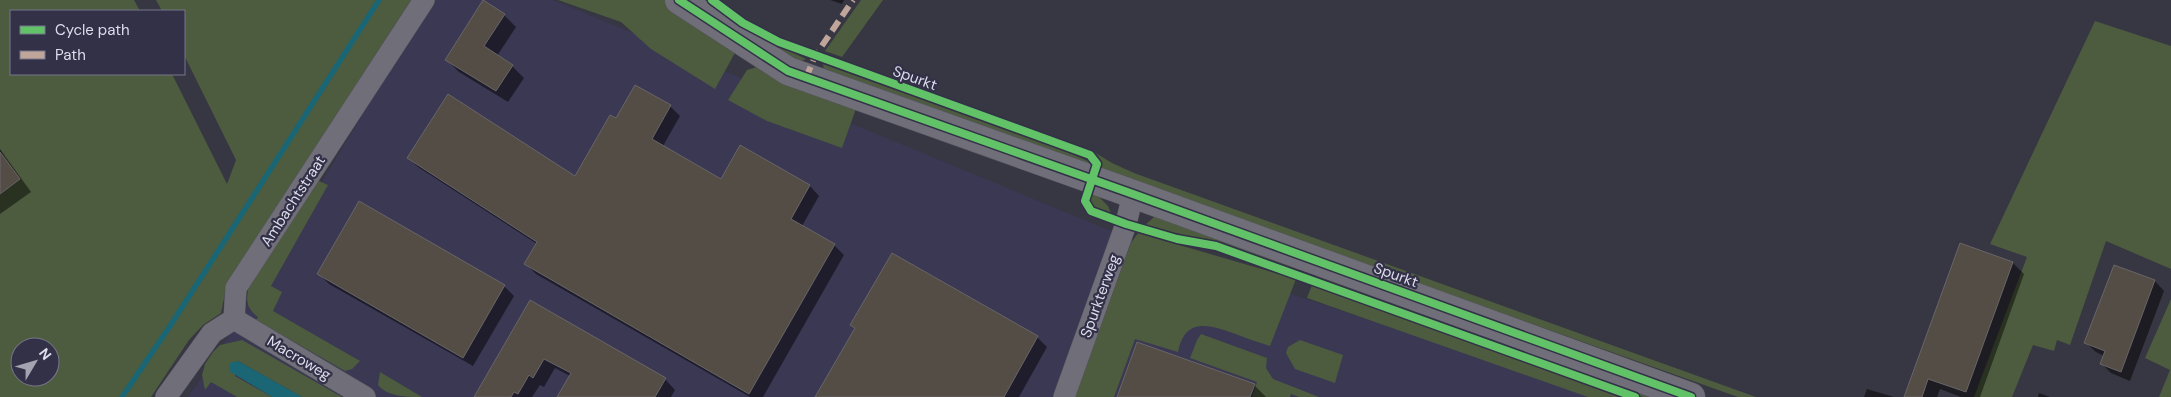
<svg xmlns="http://www.w3.org/2000/svg" width="2171" height="397" viewBox="0 0 2171 397" font-family="'DM Sans',sans-serif">
<rect width="100%" height="100%" fill="#373643"/>
<polygon fill="#3a3853" points="432,0 553,0 1135,241 1141,234 1291,294 1602,397 188,397 212,363"/>
<g fill="#4d5c3e" fill-rule="evenodd">
<path d="M 0,0 L 134,0 L 140,11 L 11,11 L 11,74 L 172,74 L 227,184 L 236,160 L 184,55 L 184,11 L 162,11 L 156,0 L 411,0 L 227,284 L 221,313 L 203,325 L 189,340 L 151,397 L 0,397 L 0,192 L 16,177 L 0,150 ZM 20,347 L 50,347 L 50,377 L 20,377 Z"/>
<polygon points="558,0 664,0 736,51 715,89 651,49 621,22"/>
<polygon points="861,0 883,0 842,57 825,51"/>
<polygon points="734,20 771,42 806,59 797,63"/>
<polygon points="2095,21 2171,46 2171,269 2106,241 2070,345 2057,340 2054,351 2033,345 2012,397 1974,397 2027,257 1990,244"/>
<polygon points="823,64 1066,151 1092,163 1093,168 824,71"/>
<polygon points="757,67 857,106 842,148 767,121 728,100 747,70"/>
<polygon points="1094,152 1112,163 1134,173 1756,397 1738,397 1101,171 1099,157"/>
<path d="M 319,181 L 328,185 L 271,286 L 282,292 L 273,311 L 360,361 L 352,369 L 345,371 L 256,320 L 258,317 C 247,309 246,302 248,290 L 246,289 L 315,184 Z"/>
<polygon points="1093,191 1108,206 1112,216 1091,207 1090,203"/>
<polygon points="1166,216 1299,269 1298,272 1215,242 1144,226 1154,217"/>
<path d="M 1138,233 L 1296,279 L 1270,346 C 1258,342 1245,338 1233,333 C 1207,324 1185,318 1178,352 L 1135,339 L 1114,397 L 1075,397 L 1131,243 Z"/>
<polygon points="1321,272 1670,397 1643,397 1315,279"/>
<polygon points="1312,285 1619,397 1588,397 1307,298"/>
<polygon points="2171,299 2171,397 2159,397 2170,370 2145,358"/>
<polygon points="1201,334 1267,358 1266,368 1273,379 1319,397 1299,397 1291,394 1290,397 1252,397 1257,382 1190,358 1197,340"/>
<polygon points="242,340 342,397 302,397 238,361 235,376 272,397 237,397 211,382 205,390 202,375 205,364 213,352 220,345"/>
<polygon points="1300,340 1343,355 1335,383 1295,369 1286,353 1288,347"/>
<path d="M 380,372 L 422,397 C 406,397 388,397 378,385 Z"/>
</g>
<polygon fill="#1b6674" points="238,361 302,397 272,397 229,371 230,363"/>
<g fill="#0007">
<polygon points="830,0 844,0 842,4"/>
<polygon points="504,15 516,27 497,56 512,66 524,78 508,102 459,72 447,60"/>
<polygon points="670,106 680,116 663,146 722,180 741,147 810,186 819,196 802,226 834,245 844,255 763,397 750,397 536,274 526,264 537,244 418,167 408,158 575,178 616,120"/>
<polygon points="0,149 31,192 0,214"/>
<polygon points="1961,244 2013,263 2024,274 1980,397 1961,397 1940,389 1937,397 1906,397"/>
<polygon points="2115,266 2155,281 2164,291 2130,381 2111,373 2102,364 2104,356 2096,352 2086,343"/>
<polygon points="319,274 504,286 514,296 473,366 329,284"/>
<polygon points="531,301 665,379 675,390 671,397 558,397 570,376 555,368 544,387 540,385 532,397 479,397"/>
<polygon points="852,325 1037,337 1047,347 1019,397 816,397 856,329"/>
<polygon points="1254,385 1266,397 1118,397"/>
<polygon points="1867,389 1894,397 1864,397"/>
<polygon points="2039,393 2050,397 2038,397"/>
</g>
<g fill="none" stroke-linecap="round" stroke-linejoin="round">
<polyline stroke="#1b6674" stroke-width="5.5" points="122,397 170,326 379,0"/>
</g>
<g fill="#544d46" stroke="#696567">
<polygon points="483,0 505,14 484,46 513,65 496,91 445,60"/>
<polygon points="635,85 671,105 652,139 721,179 740,145 810,185 791,219 835,244 749,394 524,264 537,242 407,158 448,94 575,176 610,115 616,118"/>
<polygon points="0,152 20,179 0,194"/>
<polygon points="359,201 505,285 463,358 317,274"/>
<polygon points="1960,243 2013,262 1966,392 1928,379 1922,397 1904,397"/>
<polygon points="892,253 1038,336 1004,397 815,397 855,328 850,325"/>
<polygon points="2114,265 2155,280 2121,372 2100,364 2105,351 2084,343"/>
<polygon points="530,300 666,378 655,397 557,397 571,373 544,359 533,378 529,375 518,394 514,392 511,397 474,397"/>
<polygon points="1137,342 1255,384 1250,397 1117,397"/>
</g>
<g fill="none" stroke-linecap="round" stroke-linejoin="round">
<g stroke="#565560" stroke-width="22">
<g id="street">
<polyline points="234,319 365,397"/>
<polyline points="166,397 212,333 234,319 236,288 424,0"/>
<polyline points="1064,397 1126,224 1133,194"/>
</g>
</g>
<g stroke="#565560" stroke-width="29">
<polyline id="secondary" points="679,0 788,71 1133,194 1691,397"/>
</g>
<use href="#street" stroke="#706f79" stroke-width="21"/>
<use href="#secondary" stroke="#706f79" stroke-width="28"/>
<polyline stroke="#c0a59a" stroke-width="6" stroke-dasharray="12 6" stroke-linecap="butt" points="806,78 815,56 853,0"/>
<g stroke="#333148" stroke-width="11">
<g id="cycleway">
<polyline points="679,0 788,71 1133,194 1691,397"/>
<polyline points="712,0 743,23 779,42 1090,155 1097,164 1085,201 1091,211 1126,224 1177,239 1216,246 1635,397"/>
</g>
</g>
<use href="#cycleway" stroke="#61c268" stroke-width="8"/>
</g>
<g text-anchor="middle" stroke-width="4.5" stroke-linejoin="round" paint-order="stroke">
<g font-size="15" fill="#ddddec" stroke="#333148">
<text transform="translate(915 78) rotate(20)" y="5">Spurkt</text>
<text transform="translate(293 201) rotate(-57)" y="5">Ambachtstraat</text>
<text transform="translate(1396 275) rotate(20)" y="5">Spurkt</text>
<text transform="translate(1100 296) rotate(-70)" y="5">Spurkterweg</text>
<text transform="translate(299 358) rotate(31)" y="5">Macroweg</text>
</g>
</g>
<rect x="10" y="10" width="175" height="65" fill="#333148" stroke="#77768a"/>
<rect x="20" y="26" width="25" height="8" fill="#61c268" stroke="#77768a"/>
<text x="55" y="35" font-size="15" fill="#ddddec">Cycle path</text>
<rect x="20" y="51" width="25" height="8" fill="#c0a59a" stroke="#77768a"/>
<text x="55" y="60" font-size="15" fill="#ddddec">Path</text>
<g transform="translate(35 362) rotate(52)"><circle r="24" fill="#333148" stroke="#77768a"/>
<path d="M0-4L9 19L0 12L-9 19Z" fill="#a3a3b1"/>
<text y="-8" font-size="14" font-weight="bold" text-anchor="middle" fill="#ddddec">N</text>
</g>
</svg>
